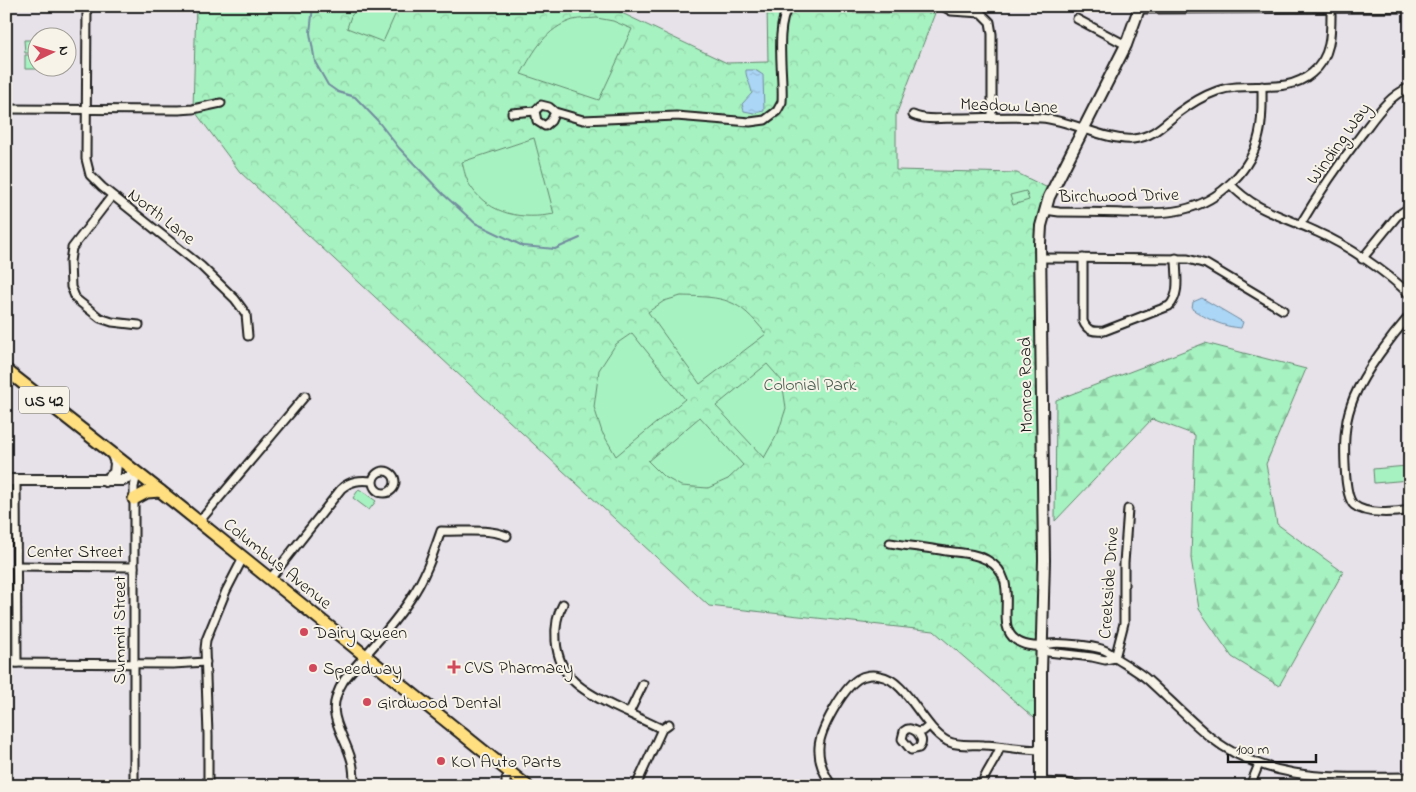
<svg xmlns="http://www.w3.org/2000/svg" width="1416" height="792" viewBox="0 0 1416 792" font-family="'Indie Flower',sans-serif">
<defs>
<pattern id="forest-firs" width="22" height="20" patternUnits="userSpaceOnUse" patternTransform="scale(1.25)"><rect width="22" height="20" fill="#a7f2c1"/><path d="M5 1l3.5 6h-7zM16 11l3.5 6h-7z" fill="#8fcfa5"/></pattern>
<pattern id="park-crowns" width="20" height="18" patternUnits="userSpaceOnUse" patternTransform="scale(1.25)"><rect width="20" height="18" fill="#a7f2c1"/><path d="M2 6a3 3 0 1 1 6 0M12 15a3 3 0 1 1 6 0" fill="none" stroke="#8fcfa5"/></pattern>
<pattern id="water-ripples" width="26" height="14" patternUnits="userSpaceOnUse" patternTransform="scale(1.25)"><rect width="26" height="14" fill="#abd6f6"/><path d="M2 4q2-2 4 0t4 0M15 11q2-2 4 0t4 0" fill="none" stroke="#93b7d2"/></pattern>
</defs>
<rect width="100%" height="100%" fill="#e7e1e9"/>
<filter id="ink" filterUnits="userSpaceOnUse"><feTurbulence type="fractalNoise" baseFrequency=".02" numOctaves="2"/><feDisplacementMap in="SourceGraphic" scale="10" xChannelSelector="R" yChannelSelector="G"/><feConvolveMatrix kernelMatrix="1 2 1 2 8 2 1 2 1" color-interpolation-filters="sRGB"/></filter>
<g filter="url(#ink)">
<polygon fill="url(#forest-firs)" stroke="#62876e" points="1205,343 1306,369 1266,464 1277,524 1343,572 1279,686 1232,657 1199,609 1191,558 1195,435 1152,419 1055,521 1056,400"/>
<polygon fill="url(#park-crowns)" stroke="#62876e" points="196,6 607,6 727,63 768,62 767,6 853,6 853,13 935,13 896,115 896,170 1017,173 1052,190 1045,210 1041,724 934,631 709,606 240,172 193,109"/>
<g fill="#a7f2c1" stroke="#62876e">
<polygon points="360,6 399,6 383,42 347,28 351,16"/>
<path d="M 597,18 L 613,21 L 632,29 L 599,100 L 521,74 C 534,51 546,28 573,20 C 580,18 589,19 597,18 Z"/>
<polygon points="24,40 37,40 37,53 25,53"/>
<polygon points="25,55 37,55 38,68 46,69 25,69"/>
<path d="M 534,138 L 554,214 C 523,220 490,215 471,187 C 466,180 464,170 462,162 Z"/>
<polygon points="1026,191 1029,200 1013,205 1010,195"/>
<path d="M 681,296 C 725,297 738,298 766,334 L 700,384 L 648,312 L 664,301 Z"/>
<polygon points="632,333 685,399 616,456 602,432 594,407 599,370 616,344"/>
<polygon points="767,364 782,381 786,408 778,433 764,458 716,406"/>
<polygon points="700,417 743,465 728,479 708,488 681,486 663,476 648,461"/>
<polygon points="1407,466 1409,480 1374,483 1373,469"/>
<polygon points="359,489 376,501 369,510 353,498"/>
</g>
<g fill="url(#water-ripples)" stroke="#728c9f">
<path d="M 746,70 L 755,70 L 763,75 L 764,111 L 754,113 L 744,111 L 742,104 L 752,93 C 751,85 745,76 746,70 Z"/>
<path d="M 1202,298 L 1243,322 L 1241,328 C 1223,327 1207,319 1192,309 L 1193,302 Z"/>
</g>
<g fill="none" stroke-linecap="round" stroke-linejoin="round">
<polyline stroke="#728c9f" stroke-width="2" points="313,6 310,33 315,62 328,85 338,92 355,97 377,120 399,148 443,194 475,223 523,246 555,249 580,238"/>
<g stroke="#1c1c1c" stroke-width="11">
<g id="street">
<polyline points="87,6 86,159 90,175 102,187 201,266 235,299 246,314 248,336"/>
<polyline points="942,6 951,11 981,13 990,22 992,34 992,118"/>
<polyline points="1140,9 1410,8"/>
<polyline points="1077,19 1126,45"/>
<polyline points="6,109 179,110 193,109 221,103"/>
<path d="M 555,112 L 551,121 L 545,126 L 537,121 L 535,111 L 541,105 L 549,107 L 555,112 L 583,120 L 676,116 L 750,122 L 765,120 L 777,111 L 782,102 C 784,76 774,27 789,6"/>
<polyline points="512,113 535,111"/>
<path d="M 913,115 C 926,121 943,118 958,118 C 985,118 1014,116 1041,118 C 1072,120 1104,141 1133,139 C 1153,137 1163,125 1178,113 C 1190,104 1203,96 1217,91 C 1248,80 1285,96 1312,73 C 1333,56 1331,30 1331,6"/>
<path d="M 1230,184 C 1256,212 1284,216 1317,232 C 1347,245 1387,272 1410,295"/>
<polyline points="112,196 72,248 70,261 71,287 76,299 100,318 112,322 139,325"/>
<path d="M 1045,210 L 1059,212 C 1080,212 1102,212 1123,213 C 1166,214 1201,214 1233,181 C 1245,169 1255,153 1259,135 C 1263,119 1262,103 1262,86"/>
<path d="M 1300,225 C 1319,193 1339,164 1361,135 C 1375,117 1388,96 1410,87"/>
<polyline points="1040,258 1188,259 1206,264 1283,310"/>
<path d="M 1083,258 L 1083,321 C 1087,331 1093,332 1104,331 L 1169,306 C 1181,294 1176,274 1176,258"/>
<polyline points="1362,259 1397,216 1410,207"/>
<path d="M 1410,315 C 1391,337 1365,371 1354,397 C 1350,407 1347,417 1346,427 C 1344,441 1343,496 1354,505 C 1366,515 1395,513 1410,510"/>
<circle cx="384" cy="482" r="11"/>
<polyline points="16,480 17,663"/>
<polyline points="199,522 305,396"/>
<path d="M 890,543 C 909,546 928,548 946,551 C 960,553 975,553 987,560 C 1024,580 992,624 1016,640 C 1022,645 1034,647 1042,646 C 1044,645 1046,644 1049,644 C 1060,642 1100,646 1108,652 C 1112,654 1114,657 1117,659 C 1128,666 1139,672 1148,680 C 1169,699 1188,719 1210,737 C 1270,784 1338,777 1410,777"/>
<polyline points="16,566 134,567"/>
<path d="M 270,579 L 341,489 C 351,480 360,480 372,481"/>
<path d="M 563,604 C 556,616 555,628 556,641 C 559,678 583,691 613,706 C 630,714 646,721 662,729"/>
<polyline points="1041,646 1048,652 1092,657 1105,660 1115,658"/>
<polyline points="1115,658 1124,623 1124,563 1128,509"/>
<polyline points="6,663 173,664 206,662"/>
<polyline points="629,713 643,684"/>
<path d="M 917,732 C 921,738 924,741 919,748 L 911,750 L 902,739 L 904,731 C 909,727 912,729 917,732 L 923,731 L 929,726"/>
<polyline points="1041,782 1065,783 1080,786"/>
<polyline points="134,786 134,487 137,474"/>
<polyline points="208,786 208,735 205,649 206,640 226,591 243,558"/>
<path d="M 354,786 C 354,778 354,770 352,762 C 343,728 322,716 344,680 C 366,653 392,628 411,598 C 425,578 433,554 441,531 C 463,532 486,528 507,536"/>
<polyline points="506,786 506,779 511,773"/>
<polyline points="636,786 662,729 669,724"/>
<path d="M 832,786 C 824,774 818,762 819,747 C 820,729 843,689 858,679 C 864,675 873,674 880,676 C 907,680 922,727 947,741 C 959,747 972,744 984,745 C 1004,746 1022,750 1041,750"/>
<path d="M 981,786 C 985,772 996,761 1000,747"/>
<polyline points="1250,786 1259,764"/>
<polyline points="1409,786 1409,777"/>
</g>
</g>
<g stroke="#1c1c1c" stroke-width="14">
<g id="secondary">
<polyline points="6,480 123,480 137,474"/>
<polyline points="105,481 115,473 116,463 113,455"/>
<polyline points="1041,786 1041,673 1044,560 1040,243 1041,226 1049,197 1126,45 1140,6"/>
</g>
</g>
<g stroke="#1c1c1c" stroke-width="15">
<g id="primary">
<polyline points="6,370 178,505 527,786"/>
<polyline points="134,499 147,492 160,491"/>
</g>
</g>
<use href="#street" stroke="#f7f3e8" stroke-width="7"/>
<use href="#secondary" stroke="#f7f3e8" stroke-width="10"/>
<use href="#primary" stroke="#ffdf80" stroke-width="11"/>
</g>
</g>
<g fill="#d1495b" stroke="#f7f3e8" stroke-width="2">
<circle cx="304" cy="632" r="5"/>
<path d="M451.5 659.5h5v5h5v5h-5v5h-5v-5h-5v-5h5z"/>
<circle cx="313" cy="668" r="5"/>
<circle cx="367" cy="702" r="5"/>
<circle cx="441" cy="761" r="5"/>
</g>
<g text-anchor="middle" stroke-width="4" stroke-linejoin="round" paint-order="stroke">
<rect fill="#f7f3e8" stroke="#5e5c59" stroke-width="1" x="19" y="386.5" width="50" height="27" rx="4"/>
<g font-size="16" font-weight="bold" fill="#1c1c1c">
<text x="44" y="406">US 42</text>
</g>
<g font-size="18" fill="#1c1c1c" stroke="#f7f3e8">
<text transform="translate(1009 105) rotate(2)" y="6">Meadow Lane</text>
<text transform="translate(1338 143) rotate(-54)" y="6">Winding Way</text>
<text transform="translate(1119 195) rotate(-1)" y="6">Birchwood Drive</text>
<text transform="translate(162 216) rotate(38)" y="6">North Lane</text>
<text transform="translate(1025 385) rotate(-91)" y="6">Monroe Road</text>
<text x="75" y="557">Center Street</text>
<text transform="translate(278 563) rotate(39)" y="6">Columbus Avenue</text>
<text transform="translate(1108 583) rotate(-86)" y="6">Creekside Drive</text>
<text transform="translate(119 630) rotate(-90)" y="6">Summit Street</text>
</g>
<g font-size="18" fill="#465c4e" stroke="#f7f3e8">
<text x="810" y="390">Colonial Park</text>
</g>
<g font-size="18" fill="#1c1c1c" stroke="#f7f3e8" text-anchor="start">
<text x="314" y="638">Dairy Queen</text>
<text x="464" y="673">CVS Pharmacy</text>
<text x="323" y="674">Speedway</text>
<text x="377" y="708">Girdwood Dental</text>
<text x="451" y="767">KOI Auto Parts</text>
</g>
</g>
<rect width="1416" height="792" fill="none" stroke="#f7f3e8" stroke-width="25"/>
<rect x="12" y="12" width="1391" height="767" fill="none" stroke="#1c1c1c" stroke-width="2" filter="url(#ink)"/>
<g transform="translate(52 52) rotate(85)"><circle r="24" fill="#f7f3e8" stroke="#9f9d96"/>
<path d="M0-4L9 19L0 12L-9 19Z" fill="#d1495b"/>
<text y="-8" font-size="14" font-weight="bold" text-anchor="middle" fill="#1c1c1c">N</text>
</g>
<path d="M1228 754v8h88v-8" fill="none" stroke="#1c1c1c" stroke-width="2.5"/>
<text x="1236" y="754" font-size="15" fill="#1c1c1c" stroke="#f7f3e8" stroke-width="4" paint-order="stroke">100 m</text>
</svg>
